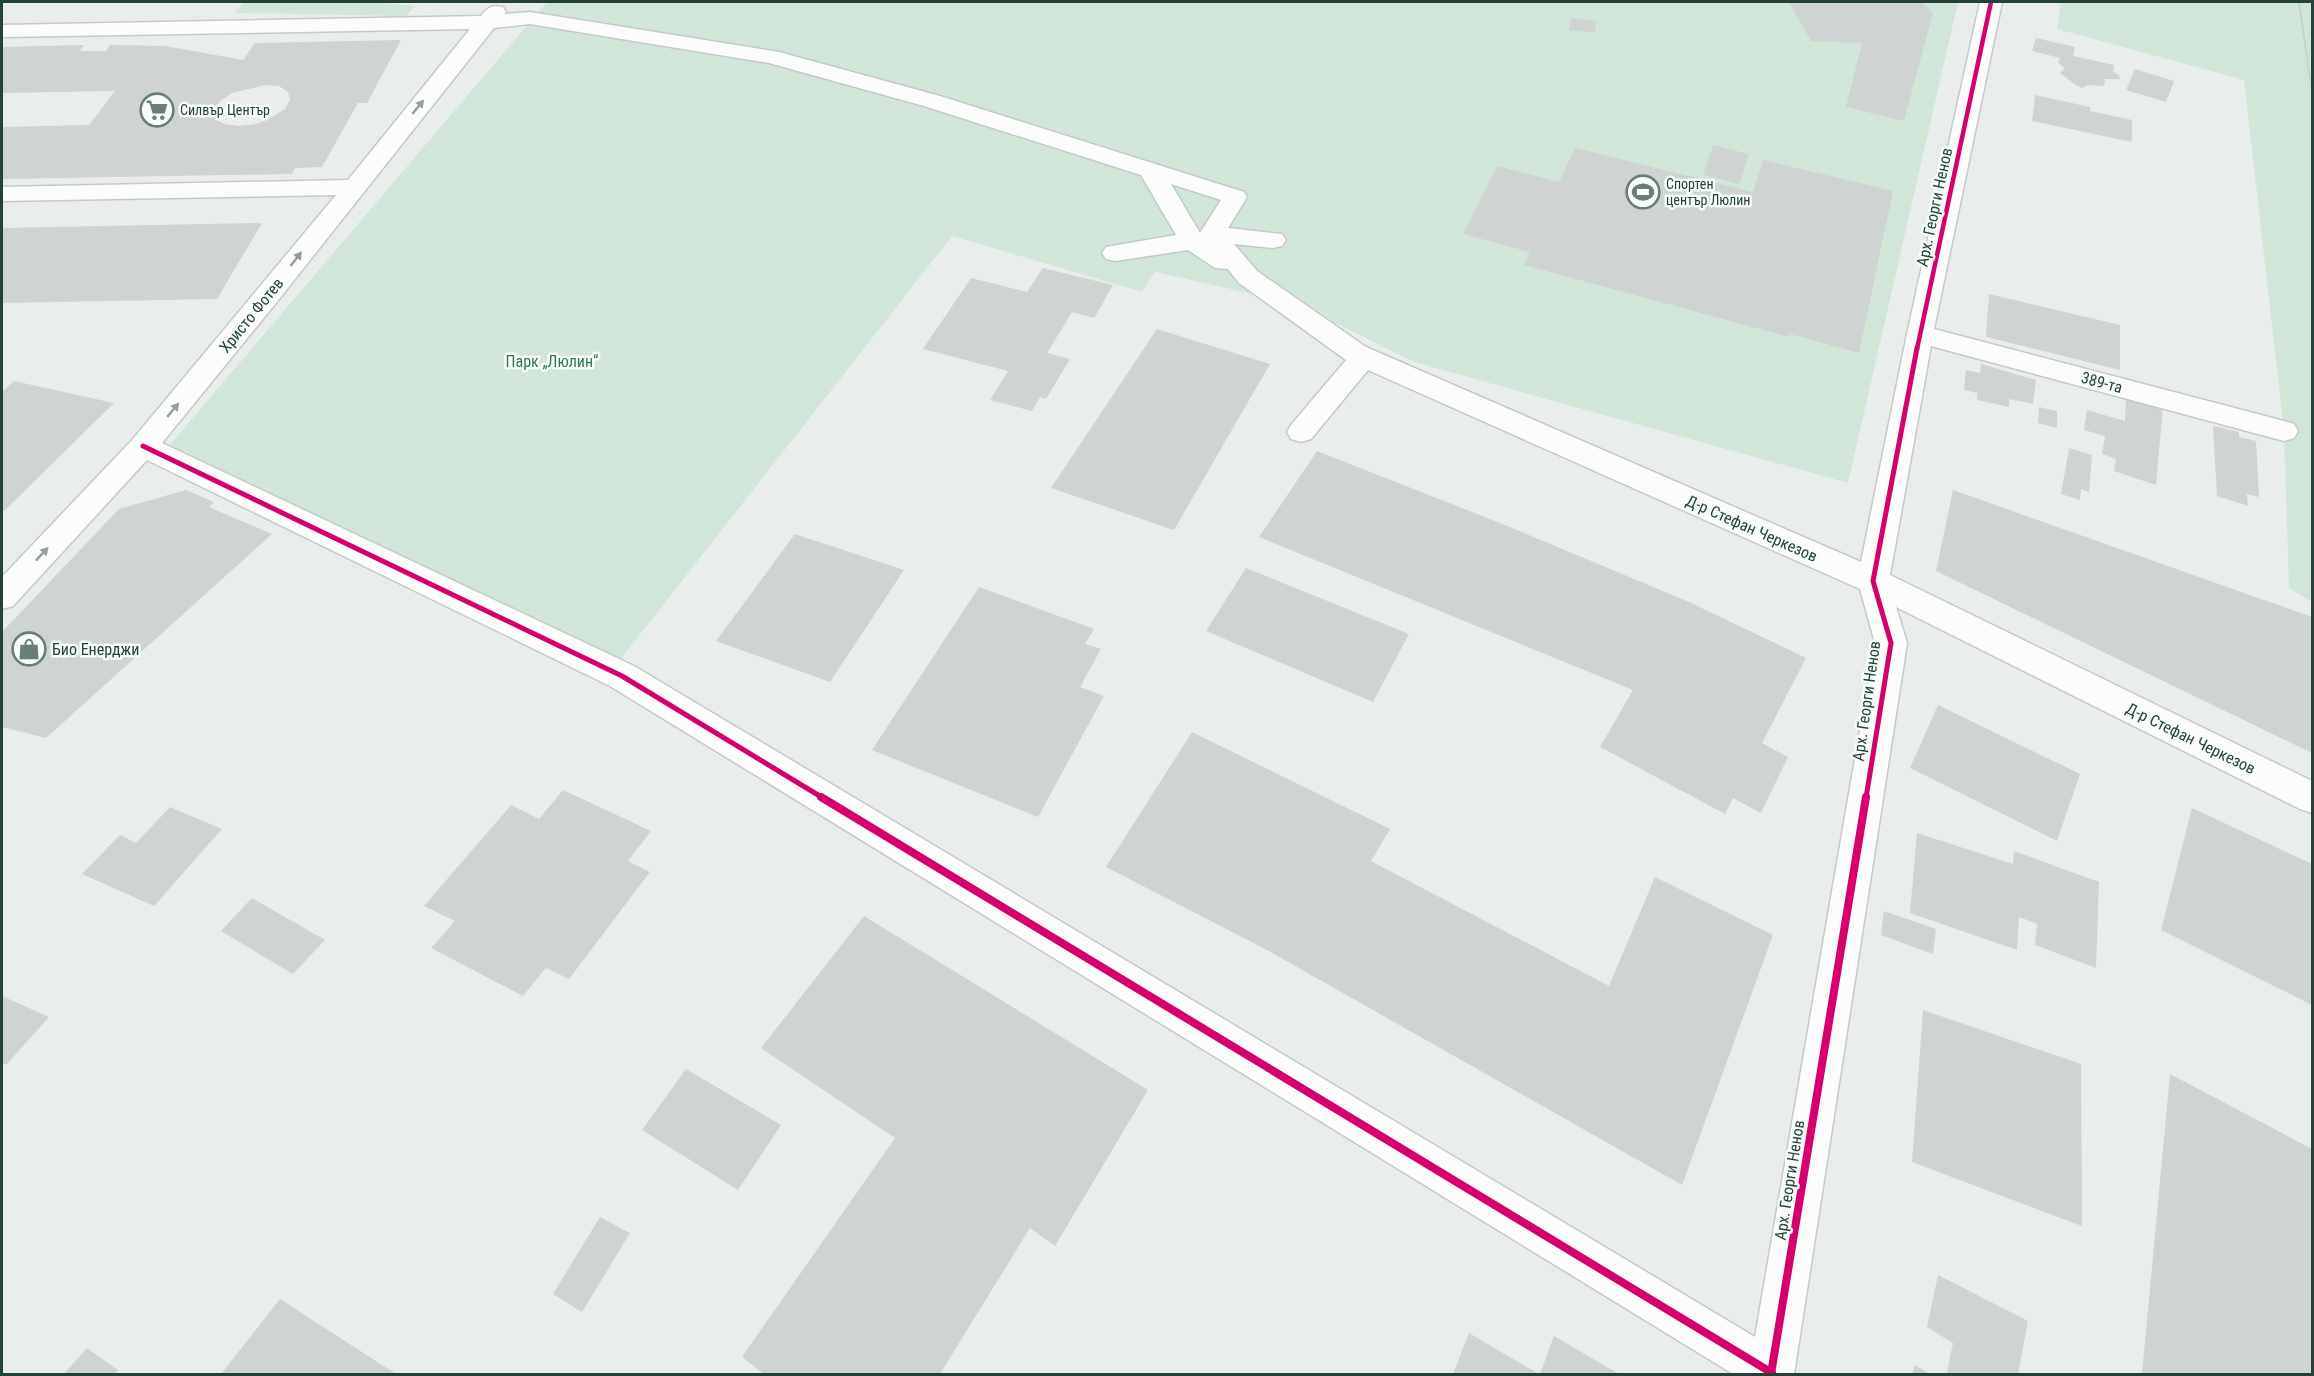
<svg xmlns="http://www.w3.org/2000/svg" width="2314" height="1376" viewBox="0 0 2314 1376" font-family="'Roboto Condensed',sans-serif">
<rect width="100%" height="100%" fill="#e8edeb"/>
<g fill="#d1e6d8">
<polygon points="245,2 372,2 415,6 406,16 234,13"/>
<polygon points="547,2 1958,2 1848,483 1414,362 1297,304 1155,272 1142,292 952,236 620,660 168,447"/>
<polygon points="2061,2 2312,2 2312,602 2289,588 2284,431 2244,80 2057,29"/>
</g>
<g fill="#cfd4d2" fill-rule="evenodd">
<polygon points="1789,2 1921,2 1933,13 1904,121 1846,107 1862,43 1811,41"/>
<polygon points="1571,18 1596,21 1595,33 1569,30"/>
<polygon points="2036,38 2075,47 2073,56 2114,65 2113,72 2119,75 2120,79 2105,79 2104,86 2088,85 2082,88 2074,84 2060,73 2065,68 2058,63 2060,58 2032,51"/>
<path d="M 401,40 L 367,103 L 358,103 L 322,167 L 295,168 L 292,174 L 2,179 L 2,127 L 89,125 L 115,91 L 2,93 L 2,47 L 84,45 L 80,51 L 106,51 L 110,45 L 165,46 L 243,60 L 255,43 ZM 265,85 L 279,86 L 288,92 L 290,100 L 285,109 L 272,117 L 256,124 L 239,126 L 224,124 L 215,118 L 214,110 L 220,101 L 232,93 Z"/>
<polygon points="2135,69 2174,81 2166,102 2126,90"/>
<polygon points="2035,95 2090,107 2090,111 2132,120 2132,142 2032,121"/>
<polygon points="1713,145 1749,154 1739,184 1703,175"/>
<polygon points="1575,148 1753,192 1763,160 1893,191 1859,353 1790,334 1789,337 1524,265 1530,252 1463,234 1497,166 1559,182"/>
<polygon points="262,223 217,299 2,303 2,228"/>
<polygon points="1043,268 1113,285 1094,318 1072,312 1047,353 1070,359 1046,399 1040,397 1032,411 990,400 1008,371 923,349 971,278 1027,292"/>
<polygon points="1989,294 2120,325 2120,370 1986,337"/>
<polygon points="1157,329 1270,364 1174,530 1051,488"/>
<polygon points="1981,364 2036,380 2033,404 2009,399 2009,407 1977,400 1977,393 1964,390 1966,370 1980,373"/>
<polygon points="14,381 114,403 2,513 2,392"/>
<polygon points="2126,395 2163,406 2156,485 2114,471 2116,459 2102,454 2105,436 2084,430 2087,410 2125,421"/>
<polygon points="2039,407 2057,411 2057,428 2038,423"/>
<polygon points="2213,426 2239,432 2239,437 2256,441 2259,497 2247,494 2248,506 2217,496"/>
<polygon points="2069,448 2092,455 2089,492 2081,489 2080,500 2061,494"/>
<polygon points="1317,451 1500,523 1687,601 1806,658 1762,743 1788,757 1761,813 1733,798 1725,814 1600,747 1633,690 1259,537"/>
<polygon points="186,490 214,502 209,507 272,534 46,738 2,727 2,632 119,509"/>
<polygon points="1953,490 2312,617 2312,753 1936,571"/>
<polygon points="795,534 904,570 830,682 716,641"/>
<polygon points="1246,568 1409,634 1373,702 1206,631"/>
<polygon points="979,587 1094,629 1085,644 1101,649 1080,687 1104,696 1038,817 872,750"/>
<polygon points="1938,705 2080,774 2057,841 1910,768"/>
<polygon points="1192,732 1390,829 1371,861 1609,986 1655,877 1773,935 1682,1185 1267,950 1106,867"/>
<polygon points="563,790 651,831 628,861 650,872 569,979 546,968 523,996 431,948 455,921 424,906 511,805 539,819"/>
<polygon points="170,807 222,829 154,906 82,874 120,835 136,843"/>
<polygon points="2192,808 2312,864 2312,1005 2161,930"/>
<polygon points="1917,833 2013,864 2014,851 2099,882 2096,968 2035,945 2037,924 2019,917 2017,950 1910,913"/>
<polygon points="252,898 325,940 293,974 221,931"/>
<polygon points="1884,911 1936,929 1933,954 1881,935"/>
<polygon points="864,916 1148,1090 1055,1246 1030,1228 940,1374 764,1374 742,1357 895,1138 761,1048"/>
<polygon points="2,996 49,1017 6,1065 2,1063"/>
<polygon points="1923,1010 2081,1064 2082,1226 1912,1162"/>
<polygon points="686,1069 781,1125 738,1190 642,1130"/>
<polygon points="2170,1074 2312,1149 2312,1374 2142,1374"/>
<polygon points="600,1217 630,1233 582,1312 553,1294"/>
<polygon points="1938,1275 2028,1321 2018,1374 1952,1374 1947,1372 1953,1343 1927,1327"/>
<polygon points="280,1299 396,1374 221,1374"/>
<polygon points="1469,1333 1539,1374 1453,1374"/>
<polygon points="1554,1336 1619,1374 1540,1374"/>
<polygon points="87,1348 118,1370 115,1374 64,1374"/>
<polygon points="1915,1365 1930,1374 1912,1374"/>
</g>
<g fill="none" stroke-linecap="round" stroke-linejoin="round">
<g stroke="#c5cac8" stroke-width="3">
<path id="minor" d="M 1980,2 L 2002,2 L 1934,329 L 2284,421 L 2294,424 L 2298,431 L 2294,438 L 2284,441 L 1931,346 L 1890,575 L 2312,781 L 2312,813 L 2300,809 L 1896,607 L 1907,643 L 1794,1374 L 1733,1374 L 610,686 L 147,460 L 13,606 L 2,609 L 2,577 L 133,439 L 336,195 L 2,201 L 2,187 L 348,180 L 470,29 L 2,37 L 2,25 L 481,16 C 488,7 492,5 503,7 L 506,12 L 504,14 L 530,12 L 779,52 L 940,96 L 1244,192 L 1247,197 L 1228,228 L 1282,234 L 1286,240 L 1282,246 L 1273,248 L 1234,244 L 1257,271 L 1366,347 L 1861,562 L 1907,334 ZM 530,24 L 769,63 L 924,106 L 1141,175 L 1176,235 L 1106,247 L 1102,253 L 1106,259 L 1115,261 L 1188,250 L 1215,268 L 1228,269 L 1239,283 L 1346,360 L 1291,425 L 1287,432 L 1291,439 L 1301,442 L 1311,439 L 1368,370 L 1860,589 L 1875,643 L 1755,1337 L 634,666 L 162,443 L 276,303 L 494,28 ZM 1171,184 L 1221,200 L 1200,233 Z"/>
</g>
<use href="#minor" fill="#fcfcfc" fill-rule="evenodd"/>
<polyline stroke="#c9cdcc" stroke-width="1.5" points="2299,2 2312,92"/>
<g stroke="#f7fbf9" stroke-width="8">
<polyline id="cycleway-far2" points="1917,349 1991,2"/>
</g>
<g stroke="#f7fbf9" stroke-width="9">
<g id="cycleway-far1">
<polyline points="143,446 622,676 823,798"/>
<polyline points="1866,798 1891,643 1873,581 1917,348"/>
</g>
</g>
<g stroke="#f7fbf9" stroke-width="11">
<g id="cycleway">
<polyline points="821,797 1772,1373"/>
<polyline points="1771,1374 1866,797"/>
</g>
</g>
<use href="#cycleway-far2" stroke="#d6006c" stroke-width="4.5"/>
<use href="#cycleway-far1" stroke="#d6006c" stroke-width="5"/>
<use href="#cycleway" stroke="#d6006c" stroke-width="8"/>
</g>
<defs><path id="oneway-solid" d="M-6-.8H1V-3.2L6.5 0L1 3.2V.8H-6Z" transform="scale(1.5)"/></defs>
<g fill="#909f9b">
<use href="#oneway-solid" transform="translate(418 107) rotate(-51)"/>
<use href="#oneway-solid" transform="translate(296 259) rotate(-52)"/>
<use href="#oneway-solid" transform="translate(173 410) rotate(-50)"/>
<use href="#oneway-solid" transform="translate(42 554) rotate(-47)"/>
</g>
<defs>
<g id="supermarket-ring" transform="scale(1.725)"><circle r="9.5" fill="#f7fbf9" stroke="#697e78" stroke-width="1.5"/><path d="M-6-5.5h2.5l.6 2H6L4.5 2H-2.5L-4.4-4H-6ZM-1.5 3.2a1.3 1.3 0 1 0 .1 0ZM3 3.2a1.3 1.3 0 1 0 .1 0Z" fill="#697e78"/></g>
<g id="stadium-ring" transform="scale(1.725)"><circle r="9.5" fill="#f7fbf9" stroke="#697e78" stroke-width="1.5"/><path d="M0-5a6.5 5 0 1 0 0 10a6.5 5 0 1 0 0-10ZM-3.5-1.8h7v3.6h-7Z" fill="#697e78"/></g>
<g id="shop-ring" transform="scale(1.725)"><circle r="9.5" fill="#f7fbf9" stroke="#697e78" stroke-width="1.5"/><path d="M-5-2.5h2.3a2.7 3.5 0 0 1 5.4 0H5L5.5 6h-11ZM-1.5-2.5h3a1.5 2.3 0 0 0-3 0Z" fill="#697e78"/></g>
</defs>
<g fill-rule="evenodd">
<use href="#supermarket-ring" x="157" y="110"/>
<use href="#stadium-ring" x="1643" y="192"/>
<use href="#shop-ring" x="29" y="649"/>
</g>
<g text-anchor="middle" stroke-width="5" stroke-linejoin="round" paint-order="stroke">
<g font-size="14" fill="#24423a" stroke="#f7fbf9" text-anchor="start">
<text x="180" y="115">Силвър Център</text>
<text x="1666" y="189">Спортен<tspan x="1666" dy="16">център Люлин</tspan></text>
</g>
<g font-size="16" fill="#24423a" stroke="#f7fbf9">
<text transform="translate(1934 207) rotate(-78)" y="6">Арх. Георги Ненов</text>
<text transform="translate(251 315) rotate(-51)" y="6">Христо Фотев</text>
<text transform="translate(2102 382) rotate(15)" y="6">389-та</text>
<text transform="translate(1752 528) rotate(24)" y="6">Д-р Стефан Черкезов</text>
<text transform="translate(1866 701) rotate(-82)" y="6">Арх. Георги Ненов</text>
<text transform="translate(2191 738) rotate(26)" y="6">Д-р Стефан Черкезов</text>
<text transform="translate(1789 1180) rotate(-81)" y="6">Арх. Георги Ненов</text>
</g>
<g font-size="16" fill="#2d7a4b" stroke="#f7fbf9">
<text x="552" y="367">Парк „Люлин“</text>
</g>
<g font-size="16" fill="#24423a" stroke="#f7fbf9" text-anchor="start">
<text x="52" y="655">Био Енерджи</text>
</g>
</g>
<rect width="2314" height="1376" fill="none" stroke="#24423a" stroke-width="6"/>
</svg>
